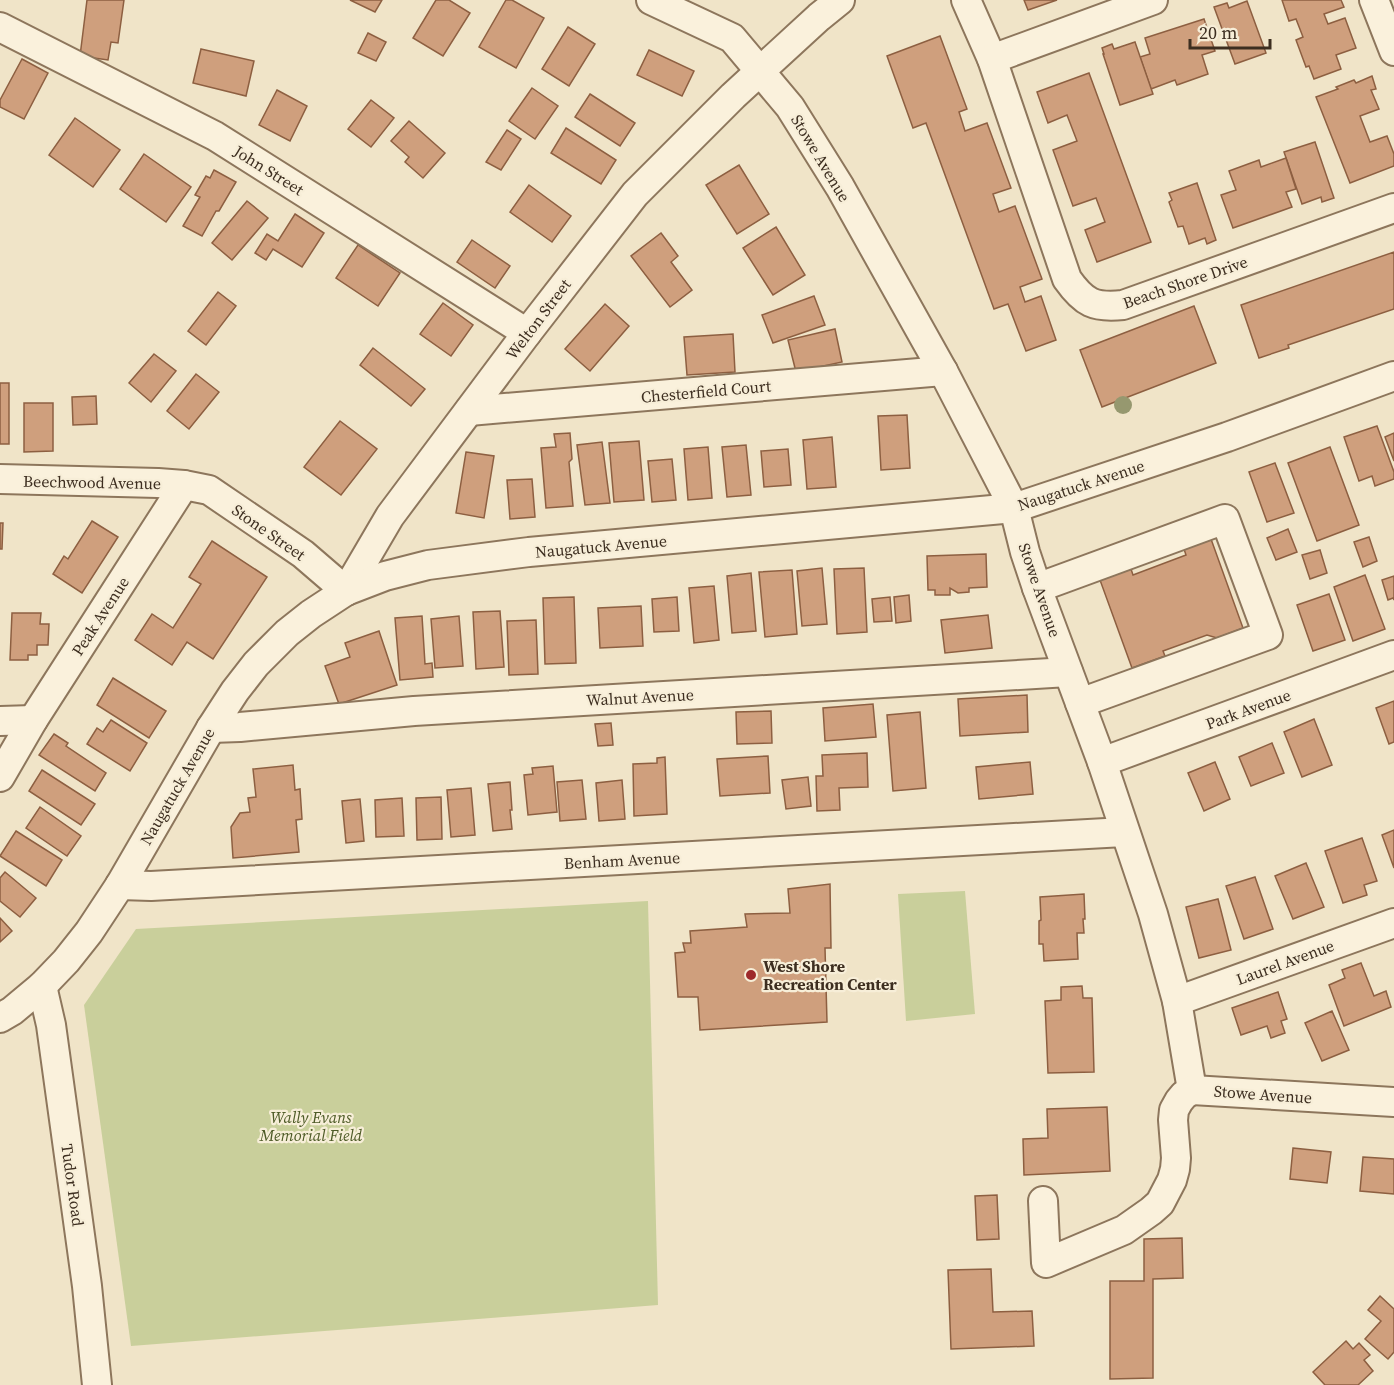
<svg xmlns="http://www.w3.org/2000/svg" width="1394" height="1385" viewBox="0 0 1394 1385" font-family="'Source Serif 4',serif">
<rect width="100%" height="100%" fill="#f0e4c8"/>
<g fill="#c9cf9b">
<polygon points="965,891 975,1014 906,1021 898,894"/>
<polygon points="648,901 658,1305 131,1346 84,1005 136,929"/>
</g>
<g fill="#cf9f7d" stroke="#8d5f41" stroke-width="1.5">
<polygon points="87,0 124,0 118,43 111,42 108,60 80,56"/>
<polygon points="350,0 382,0 375,12"/>
<polygon points="436,0 449,0 470,13 443,56 413,38"/>
<polygon points="506,0 512,0 544,18 516,68 479,47"/>
<polygon points="1024,0 1057,0 1028,10"/>
<polygon points="1282,0 1341,0 1344,7 1324,14 1328,24 1345,18 1356,48 1336,55 1341,69 1314,79 1309,66 1306,67 1296,40 1303,37 1296,19 1289,21"/>
<polygon points="1247,1 1266,53 1235,64 1214,7 1227,3 1229,8"/>
<polygon points="1204,19 1215,51 1202,55 1208,74 1177,85 1175,80 1151,89 1140,57 1150,54 1145,38"/>
<polygon points="568,27 595,44 569,86 542,69"/>
<polygon points="368,33 386,42 376,61 358,53"/>
<polygon points="940,36 967,109 959,112 965,131 987,123 1011,188 993,194 999,212 1015,206 1042,279 1020,287 1025,302 1041,296 1056,340 1026,351 1008,304 994,309 926,123 913,128 887,56"/>
<polygon points="1135,42 1153,94 1120,105 1103,54 1104,54 1102,48 1112,44 1114,49"/>
<polygon points="201,49 254,61 246,96 193,83"/>
<polygon points="649,50 694,71 682,96 637,75"/>
<polygon points="22,59 48,73 24,119 0,107 0,100"/>
<polygon points="1089,73 1151,242 1097,262 1085,230 1105,222 1096,198 1073,206 1053,150 1077,141 1067,115 1048,123 1037,92"/>
<polygon points="1372,76 1376,89 1371,90 1379,109 1360,116 1370,142 1387,136 1394,154 1394,166 1350,183 1316,97 1338,89 1336,87 1354,80 1356,83"/>
<polygon points="532,88 558,106 535,139 509,121"/>
<polygon points="277,90 307,106 290,141 259,125"/>
<polygon points="590,94 635,123 620,146 575,117"/>
<polygon points="371,100 394,118 371,147 348,129"/>
<polygon points="75,118 120,150 93,187 49,155"/>
<polygon points="409,121 445,153 423,178 405,162 409,157 391,141"/>
<polygon points="566,128 616,160 601,184 551,153"/>
<polygon points="507,130 521,139 501,170 486,162"/>
<polygon points="1315,142 1334,198 1322,202 1321,197 1302,204 1284,152"/>
<polygon points="144,154 191,187 166,222 120,189"/>
<polygon points="1286,158 1296,189 1286,192 1292,207 1233,228 1221,195 1236,190 1229,171 1259,160 1261,167"/>
<polygon points="739,165 769,214 737,234 706,185"/>
<polygon points="214,170 236,182 219,211 216,211 202,236 183,226 200,197 195,195 206,176 210,178"/>
<polygon points="1197,183 1216,240 1207,244 1205,238 1189,244 1183,226 1178,227 1169,202 1172,200 1169,193"/>
<polygon points="529,185 571,216 552,242 510,212"/>
<polygon points="247,201 268,218 232,260 212,243"/>
<polygon points="295,214 324,233 302,267 273,249 266,260 255,253 267,234 278,241"/>
<polygon points="776,227 805,275 773,295 743,248"/>
<polygon points="661,233 678,256 671,262 692,290 670,307 631,256"/>
<polygon points="472,240 510,266 495,288 457,262"/>
<polygon points="358,245 400,273 378,306 336,278"/>
<polygon points="1394,252 1394,309 1288,345 1289,348 1259,358 1241,305"/>
<polygon points="218,292 236,306 206,345 188,331"/>
<polygon points="814,296 825,325 773,343 762,315"/>
<polygon points="443,303 473,325 451,356 420,334"/>
<polygon points="605,304 629,326 590,371 565,349"/>
<polygon points="1194,306 1216,363 1102,407 1080,350"/>
<polygon points="835,329 842,362 796,372 788,340"/>
<polygon points="733,334 735,372 687,375 684,337"/>
<polygon points="373,348 425,389 411,406 360,365"/>
<polygon points="154,354 176,371 151,402 129,383"/>
<polygon points="196,374 219,392 189,429 167,411"/>
<rect x="0" y="383" width="9" height="61"/>
<polygon points="96,396 97,424 73,425 72,397"/>
<polygon points="24,403 53,403 53,451 24,452"/>
<polygon points="907,415 910,468 881,470 878,416"/>
<polygon points="340,421 377,449 341,495 304,467"/>
<polygon points="1377,426 1394,472 1394,479 1375,486 1372,476 1359,481 1344,437"/>
<polygon points="570,433 572,459 569,462 573,506 546,508 541,448 556,447 554,434"/>
<polygon points="1394,433 1394,461 1385,437"/>
<polygon points="832,437 836,487 807,489 803,440"/>
<polygon points="639,441 644,500 614,502 609,443"/>
<polygon points="602,442 610,503 585,505 577,445"/>
<polygon points="746,445 751,495 727,497 722,447"/>
<polygon points="708,447 712,498 688,500 684,449"/>
<polygon points="1330,447 1359,525 1317,541 1288,463"/>
<polygon points="788,449 791,485 764,487 761,451"/>
<polygon points="466,452 494,456 484,518 456,513"/>
<polygon points="672,459 676,500 652,502 648,461"/>
<polygon points="1275,463 1294,513 1267,522 1249,472"/>
<polygon points="532,479 535,517 510,519 507,480"/>
<polygon points="92,521 118,537 82,593 53,574 64,556 68,559"/>
<polygon points="0,523 3,523 2,549 0,549"/>
<polygon points="1288,529 1297,552 1276,560 1267,538"/>
<polygon points="1369,537 1377,561 1363,567 1354,542"/>
<polygon points="1211,539 1243,628 1217,638 1207,635 1163,651 1165,656 1132,668 1100,580 1131,569 1133,575 1186,555 1184,549"/>
<polygon points="212,541 267,577 213,659 187,642 172,665 135,640 152,614 173,628 201,584 189,577"/>
<polygon points="1320,550 1327,573 1310,579 1302,555"/>
<polygon points="986,554 987,587 969,588 969,592 958,593 950,588 950,595 935,595 935,590 928,590 927,556"/>
<polygon points="822,568 827,624 802,626 797,571"/>
<polygon points="864,568 867,632 837,634 834,569"/>
<polygon points="792,570 797,634 765,637 759,572"/>
<polygon points="751,573 756,631 732,633 727,576"/>
<polygon points="1365,575 1385,629 1353,641 1334,587"/>
<polygon points="1394,576 1394,600 1393,598 1388,600 1382,580"/>
<polygon points="714,586 719,640 694,643 689,588"/>
<polygon points="1329,594 1345,640 1313,651 1297,605"/>
<polygon points="909,595 911,621 896,623 894,597"/>
<polygon points="574,597 576,663 545,664 543,598"/>
<polygon points="677,597 679,631 654,632 652,599"/>
<polygon points="890,597 892,621 874,622 872,599"/>
<polygon points="641,606 643,646 600,648 598,608"/>
<polygon points="500,611 504,667 476,669 473,612"/>
<polygon points="12,613 41,613 40,624 49,624 48,645 37,645 37,655 28,655 28,660 10,660"/>
<polygon points="988,615 992,648 945,653 941,620"/>
<polygon points="422,616 425,664 432,663 433,677 400,680 395,618"/>
<polygon points="459,616 463,666 435,668 431,619"/>
<polygon points="536,620 538,674 509,675 507,621"/>
<polygon points="379,631 397,685 339,704 325,666 350,657 345,643"/>
<polygon points="113,678 166,711 149,738 97,705"/>
<polygon points="1027,695 1028,732 960,736 958,699"/>
<polygon points="1394,701 1394,742 1389,744 1376,708"/>
<polygon points="873,704 876,737 825,741 823,708"/>
<polygon points="771,711 772,743 737,744 736,712"/>
<polygon points="920,712 926,788 893,791 887,715"/>
<polygon points="1314,719 1332,765 1302,777 1284,732"/>
<polygon points="111,720 147,743 130,771 87,744 97,728 103,732"/>
<polygon points="611,723 613,745 598,746 595,724"/>
<polygon points="54,734 68,743 66,746 106,773 95,791 39,755"/>
<polygon points="1272,743 1284,773 1251,786 1239,757"/>
<polygon points="867,753 868,787 839,788 840,810 817,811 816,776 823,776 822,755"/>
<polygon points="768,756 770,793 720,796 717,759"/>
<polygon points="665,757 667,814 634,816 633,764 657,763 657,758"/>
<polygon points="1030,762 1033,794 979,799 976,767"/>
<polygon points="1215,762 1230,799 1204,811 1188,773"/>
<polygon points="293,765 295,790 300,789 302,819 296,820 299,852 233,858 231,827 240,813 250,812 248,798 256,797 253,769"/>
<polygon points="553,766 557,812 528,815 524,775 533,774 532,768"/>
<polygon points="42,770 95,804 81,825 29,791"/>
<polygon points="808,777 811,806 786,809 782,780"/>
<polygon points="582,780 586,819 560,821 557,782"/>
<polygon points="622,780 625,819 599,821 596,783"/>
<polygon points="510,782 512,810 510,810 512,829 493,831 488,784"/>
<polygon points="471,788 475,835 451,837 447,790"/>
<polygon points="441,797 442,839 417,840 416,798"/>
<polygon points="402,798 404,836 376,837 375,800"/>
<polygon points="360,799 364,841 346,843 342,801"/>
<polygon points="40,807 81,836 67,856 26,828"/>
<polygon points="1394,830 1394,868 1382,835"/>
<polygon points="16,831 62,860 46,886 0,856"/>
<polygon points="1362,838 1377,881 1364,885 1367,895 1343,903 1325,851"/>
<polygon points="1306,863 1324,907 1293,919 1275,876"/>
<polygon points="5,872 36,898 20,917 0,901 0,878"/>
<polygon points="1255,877 1273,929 1244,939 1226,886"/>
<polygon points="830,884 831,948 825,948 827,1022 700,1030 698,997 678,997 675,953 685,952 683,943 691,943 690,931 747,927 745,914 790,913 788,889"/>
<polygon points="1084,894 1085,919 1083,919 1084,933 1077,933 1078,959 1044,961 1043,944 1039,944 1039,921 1041,920 1040,897"/>
<polygon points="1218,899 1231,950 1199,958 1186,907"/>
<polygon points="0,918 12,931 0,942"/>
<polygon points="1361,963 1374,996 1386,991 1391,1007 1344,1026 1329,985 1345,978 1342,970"/>
<polygon points="1082,986 1083,998 1092,998 1094,1072 1048,1073 1045,1001 1061,1000 1061,987"/>
<polygon points="1278,992 1287,1019 1281,1021 1285,1033 1271,1038 1267,1026 1241,1035 1232,1008"/>
<polygon points="1332,1011 1349,1050 1322,1061 1305,1023"/>
<polygon points="1107,1107 1110,1171 1024,1175 1023,1139 1048,1138 1047,1109"/>
<polygon points="1293,1148 1331,1152 1327,1183 1290,1179"/>
<polygon points="1363,1157 1394,1159 1394,1194 1360,1191"/>
<polygon points="997,1195 999,1239 977,1240 975,1196"/>
<polygon points="1182,1238 1183,1278 1153,1279 1153,1378 1110,1379 1110,1281 1144,1281 1144,1239"/>
<polygon points="991,1269 993,1312 1032,1311 1034,1346 951,1349 948,1270"/>
<polygon points="1380,1296 1394,1309 1394,1352 1388,1359 1365,1339 1381,1321 1368,1310"/>
<polygon points="1346,1341 1353,1349 1359,1343 1370,1355 1364,1360 1373,1371 1358,1385 1325,1385 1313,1372"/>
</g>
<g fill="none" stroke-linecap="round" stroke-linejoin="round">
<g stroke="#8d765c" stroke-width="32">
<g id="minor">
<polyline points="651,0 732,38 790,107 840,187 943,371 1014,508 1025,552 1037,588 1102,762 1153,914 1177,1001 1192,1090"/>
<path d="M 966,0 L 992,59 L 1067,279 C 1084,303 1094,308 1123,305 L 1394,208"/>
<polyline points="1374,0 1394,51"/>
<polyline points="0,27 215,136 527,333"/>
<polyline points="992,59 1153,0"/>
<polyline points="469,411 943,371"/>
<polyline points="0,479 158,483 184,485 209,490 303,554 346,591"/>
<polyline points="1037,588 1225,519 1268,635 1080,703"/>
<polyline points="346,591 390,516 527,333 635,194 733,96 819,17 840,0"/>
<polyline points="0,721 33,720"/>
<polyline points="211,728 240,727 414,711 1068,672"/>
<polyline points="1102,762 1394,655"/>
<polyline points="0,777 33,720 184,485"/>
<polyline points="120,885 151,886 1124,832"/>
<polyline points="42,986 51,1025 87,1286 97,1385"/>
<polyline points="1177,1001 1394,923"/>
<polyline points="0,1018 12,1011 42,986 66,961 89,932 120,885 211,728 235,691 256,664 287,633 311,614 346,591 385,576 428,565 529,552 1014,508 1227,437 1394,376"/>
<polyline points="1192,1090 1394,1102"/>
<polyline points="1043,1201 1046,1263 1124,1230 1151,1211 1160,1203 1172,1180 1175,1169 1176,1158 1173,1120 1174,1110 1179,1101 1184,1095 1192,1090"/>
</g>
</g>
<use href="#minor" stroke="#faf1dc" stroke-width="28"/>
</g>
<circle fill="#96986f" cx="1123" cy="405" r="9"/>
<circle fill="#9e2a2b" stroke="#f7eed8" stroke-width="2" cx="751" cy="975" r="6"/>
<g text-anchor="middle" stroke-width="4.5" stroke-linejoin="round" paint-order="stroke">
<g font-size="16" fill="#3d2e20" stroke="#f7eed8">
<text transform="translate(821 158) rotate(59)" y="6">Stowe Avenue</text>
<text transform="translate(269 170) rotate(32)" y="6">John Street</text>
<text transform="translate(1185 282) rotate(-19)" y="6">Beach Shore Drive</text>
<text transform="translate(538 319) rotate(-53)" y="6">Welton Street</text>
<text transform="translate(706 391) rotate(-5)" y="6">Chesterfield Court</text>
<text transform="translate(92 482) rotate(1)" y="6">Beechwood Avenue</text>
<text transform="translate(1081 485) rotate(-18)" y="6">Naugatuck Avenue</text>
<text transform="translate(269 532) rotate(35)" y="6">Stone Street</text>
<text transform="translate(601 546) rotate(-5)" y="6">Naugatuck Avenue</text>
<text transform="translate(1040 590) rotate(71)" y="6">Stowe Avenue</text>
<text transform="translate(100 616) rotate(-57)" y="6">Peak Avenue</text>
<text transform="translate(640 697) rotate(-3)" y="6">Walnut Avenue</text>
<text transform="translate(1248 709) rotate(-20)" y="6">Park Avenue</text>
<text transform="translate(177 786) rotate(-60)" y="6">Naugatuck Avenue</text>
<text transform="translate(622 860) rotate(-3)" y="6">Benham Avenue</text>
<text transform="translate(1285 962) rotate(-20)" y="6">Laurel Avenue</text>
<text transform="translate(1263 1094) rotate(4)" y="6">Stowe Avenue</text>
<text transform="translate(73 1185) rotate(82)" y="6">Tudor Road</text>
</g>
<g font-size="16" font-weight="bold" fill="#3d2e20" stroke="#f7eed8" text-anchor="start">
<text x="763" y="972">West Shore<tspan x="763" dy="18">Recreation Center</tspan></text>
</g>
<g font-size="16" font-style="italic" fill="#4d5a26" stroke="#f7eed8">
<text x="311" y="1123">Wally Evans<tspan x="311" dy="18">Memorial Field</tspan></text>
</g>
</g>
<path d="M1190 39v9h80v-9" fill="none" stroke="#3d2e20" stroke-width="3"/>
<text x="1199" y="39" font-size="18" fill="#3d2e20" stroke="#f7eed8" stroke-width="4.5" paint-order="stroke">20 m</text>
</svg>
